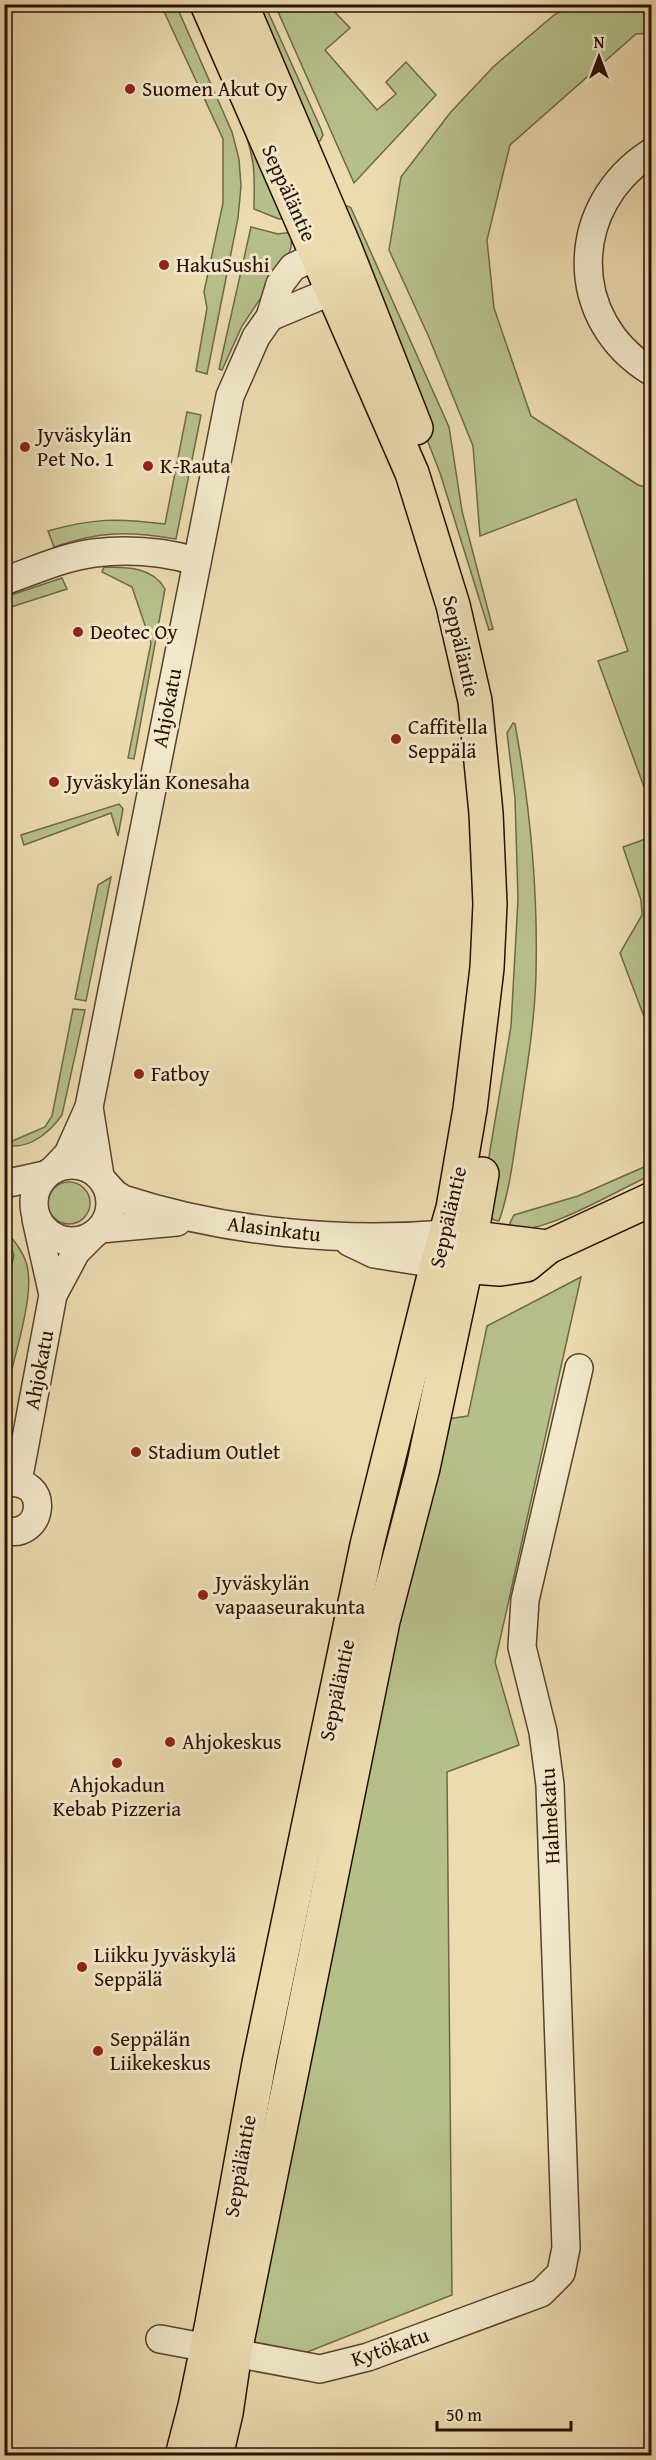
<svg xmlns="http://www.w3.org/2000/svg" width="656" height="2460" viewBox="0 0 656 2460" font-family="'Gentium Book Plus',serif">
<rect width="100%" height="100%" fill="#ebdbaf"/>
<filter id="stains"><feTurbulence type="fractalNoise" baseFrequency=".00333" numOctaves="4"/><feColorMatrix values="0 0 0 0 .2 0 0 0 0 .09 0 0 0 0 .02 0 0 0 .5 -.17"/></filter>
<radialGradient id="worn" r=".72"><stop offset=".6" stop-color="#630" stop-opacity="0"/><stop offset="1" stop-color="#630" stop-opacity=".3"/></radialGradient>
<g fill="#b6c08b" stroke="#6f6846" stroke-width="1.5">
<polygon points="571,4 651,5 651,33 636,34 510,145 487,240 494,308 531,416 638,485 651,488 652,701 646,703 651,718 651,806 598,661 628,651 576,499 480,536 473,446 428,335 389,250 401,177 450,113 493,67 554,15"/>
<polygon points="161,5 176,5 232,132 239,159 241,186 238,218 207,374 196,371 207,308 204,292 223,203 223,139"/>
<path d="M 189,5 L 194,5 L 287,218 L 279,219 L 254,209 C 254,194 255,178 253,163 C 244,112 211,52 189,5 Z"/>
<polygon points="257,5 265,5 321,129 323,135 320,141 318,141 298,111"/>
<polygon points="275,5 328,5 350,28 325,50 377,110 396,94 386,82 406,62 436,95 354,183"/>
<polygon points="348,206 351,208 449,427 462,511 493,629 489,630 440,473 342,219 343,207"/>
<polygon points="251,227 278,234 292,232 291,247 288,257 242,326 222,370 219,369"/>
<path d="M 187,412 L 201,415 L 176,539 C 128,531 100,531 54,547 L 48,531 C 93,518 119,518 165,524 Z"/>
<path d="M 104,567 C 127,567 153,567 165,589 L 134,759 L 128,758 L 151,643 L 132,587 L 102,572 Z"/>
<polygon points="62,578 67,589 5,609 5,597"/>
<path d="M 513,723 L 515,724 C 530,806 538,890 536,973 C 535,1020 527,1068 520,1114 C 514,1150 511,1187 499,1221 L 494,1220 L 488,1213 L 484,1186 L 511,1026 L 518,899 L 515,798 L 507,733 Z"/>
<polygon points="119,804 123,809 118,836 111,813 24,845 21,835"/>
<polygon points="651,837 651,915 644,918 651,939 651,1035 620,953 642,915 641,900 623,847"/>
<polygon points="111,877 86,1001 75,999 98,885"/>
<path d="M 73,1009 L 85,1010 L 62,1115 C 50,1132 32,1147 12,1146 L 10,1142 L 45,1127 L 52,1116 Z"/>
<path d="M 651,1164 L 651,1175 C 616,1191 547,1233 511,1230 L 510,1223 L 514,1215 L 578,1196 Z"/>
<circle cx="69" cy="1203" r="21"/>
<path d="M 5,1232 C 15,1239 27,1258 28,1271 C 33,1302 12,1364 5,1396 L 5,1293 L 14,1255 L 9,1244 L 5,1243 Z"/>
<polygon points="581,1277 495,1662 519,1745 447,1772 452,2295 287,2360 252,2352 381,1683 447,1419 468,1416 487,1326"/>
</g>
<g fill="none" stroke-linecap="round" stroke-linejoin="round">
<g stroke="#59422c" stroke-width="30">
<g id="minor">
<path d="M 652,152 C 568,205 566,320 652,372"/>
<polyline points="270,317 351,283"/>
<path d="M 4,581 C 33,571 63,557 94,553 C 127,549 164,552 196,561"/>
<polyline points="89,1107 100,1176"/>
<circle cx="72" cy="1203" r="38"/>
<polyline points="54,1169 68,1154 89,1107 230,396 256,337 270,317 280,284 293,267 316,256 337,250"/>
<path d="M 104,1182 L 115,1194 L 123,1199 C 224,1232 341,1243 446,1234"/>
<polyline points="4,1184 45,1175"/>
<polyline points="100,1229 177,1222"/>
<polyline points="349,1242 374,1254 437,1264"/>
<polyline points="53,1295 76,1252 91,1237"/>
<polyline points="18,1481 53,1295 36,1219"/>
<path d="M 4,1483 C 54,1476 43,1542 4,1530"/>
<polyline points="160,2339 320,2369 368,2357 541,2293 561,2273 566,2248 550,1785 543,1732 522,1647 525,1600 579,1368"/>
</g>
</g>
<g stroke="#280f00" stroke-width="36">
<g id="major">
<polyline points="241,4 345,248 416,428"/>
<polyline points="451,1235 548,1247"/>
<polyline points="445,1265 500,1269 526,1265 548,1247 652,1199"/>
<polyline points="182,2456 195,2406 212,2323 259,2063 367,1545 437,1264 453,1208 470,1109 487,968 490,904 486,813 475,701 453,605 412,473 207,4"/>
<polyline points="216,2456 226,2413 235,2352 383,1621 423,1468 466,1266 482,1174"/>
</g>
</g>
<use href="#minor" stroke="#f2e8cb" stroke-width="27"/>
<use href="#major" stroke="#ebdbaf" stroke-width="33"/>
</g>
<g fill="#8f2418" stroke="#f2e8cb" stroke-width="2">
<circle cx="130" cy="89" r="6"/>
<circle cx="164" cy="265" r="6"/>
<circle cx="25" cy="447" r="6"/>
<circle cx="148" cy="466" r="6"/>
<circle cx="78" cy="632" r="6"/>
<circle cx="396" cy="739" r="6"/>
<circle cx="54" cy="782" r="6"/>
<circle cx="139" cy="1074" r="6"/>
<circle cx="136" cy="1452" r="6"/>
<circle cx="203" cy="1595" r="6"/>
<circle cx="170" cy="1742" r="6"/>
<circle cx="117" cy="1763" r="6"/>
<circle cx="82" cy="1967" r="6"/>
<circle cx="98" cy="2051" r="6"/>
</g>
<g text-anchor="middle" stroke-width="6" stroke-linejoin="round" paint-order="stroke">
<g font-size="21" fill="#280f00" stroke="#f2e8cb" text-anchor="start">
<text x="142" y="96">Suomen Akut Oy</text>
<text x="176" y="272">HakuSushi</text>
<text x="37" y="442">Jyväskylän<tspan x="37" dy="24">Pet No. 1</tspan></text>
<text x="160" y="473">K-Rauta</text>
<text x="90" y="639">Deotec Oy</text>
<text x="408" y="734">Caffitella<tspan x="408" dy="24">Seppälä</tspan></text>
<text x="66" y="789">Jyväskylän Konesaha</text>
<text x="151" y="1081">Fatboy</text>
<text x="148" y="1459">Stadium Outlet</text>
<text x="215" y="1590">Jyväskylän<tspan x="215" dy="24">vapaaseurakunta</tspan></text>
<text x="182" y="1749">Ahjokeskus</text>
<text x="117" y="1792" text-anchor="middle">Ahjokadun<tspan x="117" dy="24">Kebab Pizzeria</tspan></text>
<text x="94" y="1962">Liikku Jyväskylä<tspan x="94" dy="24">Seppälä</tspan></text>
<text x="110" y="2046">Seppälän<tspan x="110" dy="24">Liikekeskus</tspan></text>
</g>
<g font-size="21" fill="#280f00" stroke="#f2e8cb">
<text transform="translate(289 193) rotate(66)" y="7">Seppäläntie</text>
<text transform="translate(461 646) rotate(77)" y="7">Seppäläntie</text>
<text transform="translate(167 708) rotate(-79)" y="7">Ahjokatu</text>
<text transform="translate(448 1217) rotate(-77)" y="7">Seppäläntie</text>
<text transform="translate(274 1229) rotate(7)" y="7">Alasinkatu</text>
<text transform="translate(39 1370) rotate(-79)" y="7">Ahjokatu</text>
<text transform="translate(337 1690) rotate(-78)" y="7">Seppäläntie</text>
<text transform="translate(550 1816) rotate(-93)" y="7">Halmekatu</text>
<text transform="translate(240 2166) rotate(-80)" y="7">Seppäläntie</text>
<text transform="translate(390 2347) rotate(-19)" y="7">Kytökatu</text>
</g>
</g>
<rect width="656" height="2460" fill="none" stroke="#ebdbaf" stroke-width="24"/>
<rect x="6" y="6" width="644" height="2448" fill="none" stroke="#280f00" stroke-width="3"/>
<rect x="12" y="12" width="632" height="2436" fill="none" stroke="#280f00" stroke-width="1.5"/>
<g transform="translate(599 57)" stroke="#f2e8cb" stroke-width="4.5" paint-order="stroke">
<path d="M0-4.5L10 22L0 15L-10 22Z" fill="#280f00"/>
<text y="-9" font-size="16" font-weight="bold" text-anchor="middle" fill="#280f00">N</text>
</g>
<path d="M437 2421v9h134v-9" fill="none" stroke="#280f00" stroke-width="3"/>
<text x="446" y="2421" font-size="18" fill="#280f00" stroke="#f2e8cb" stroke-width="4.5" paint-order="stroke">50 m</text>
<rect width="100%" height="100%" filter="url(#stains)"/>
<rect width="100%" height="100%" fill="url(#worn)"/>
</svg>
